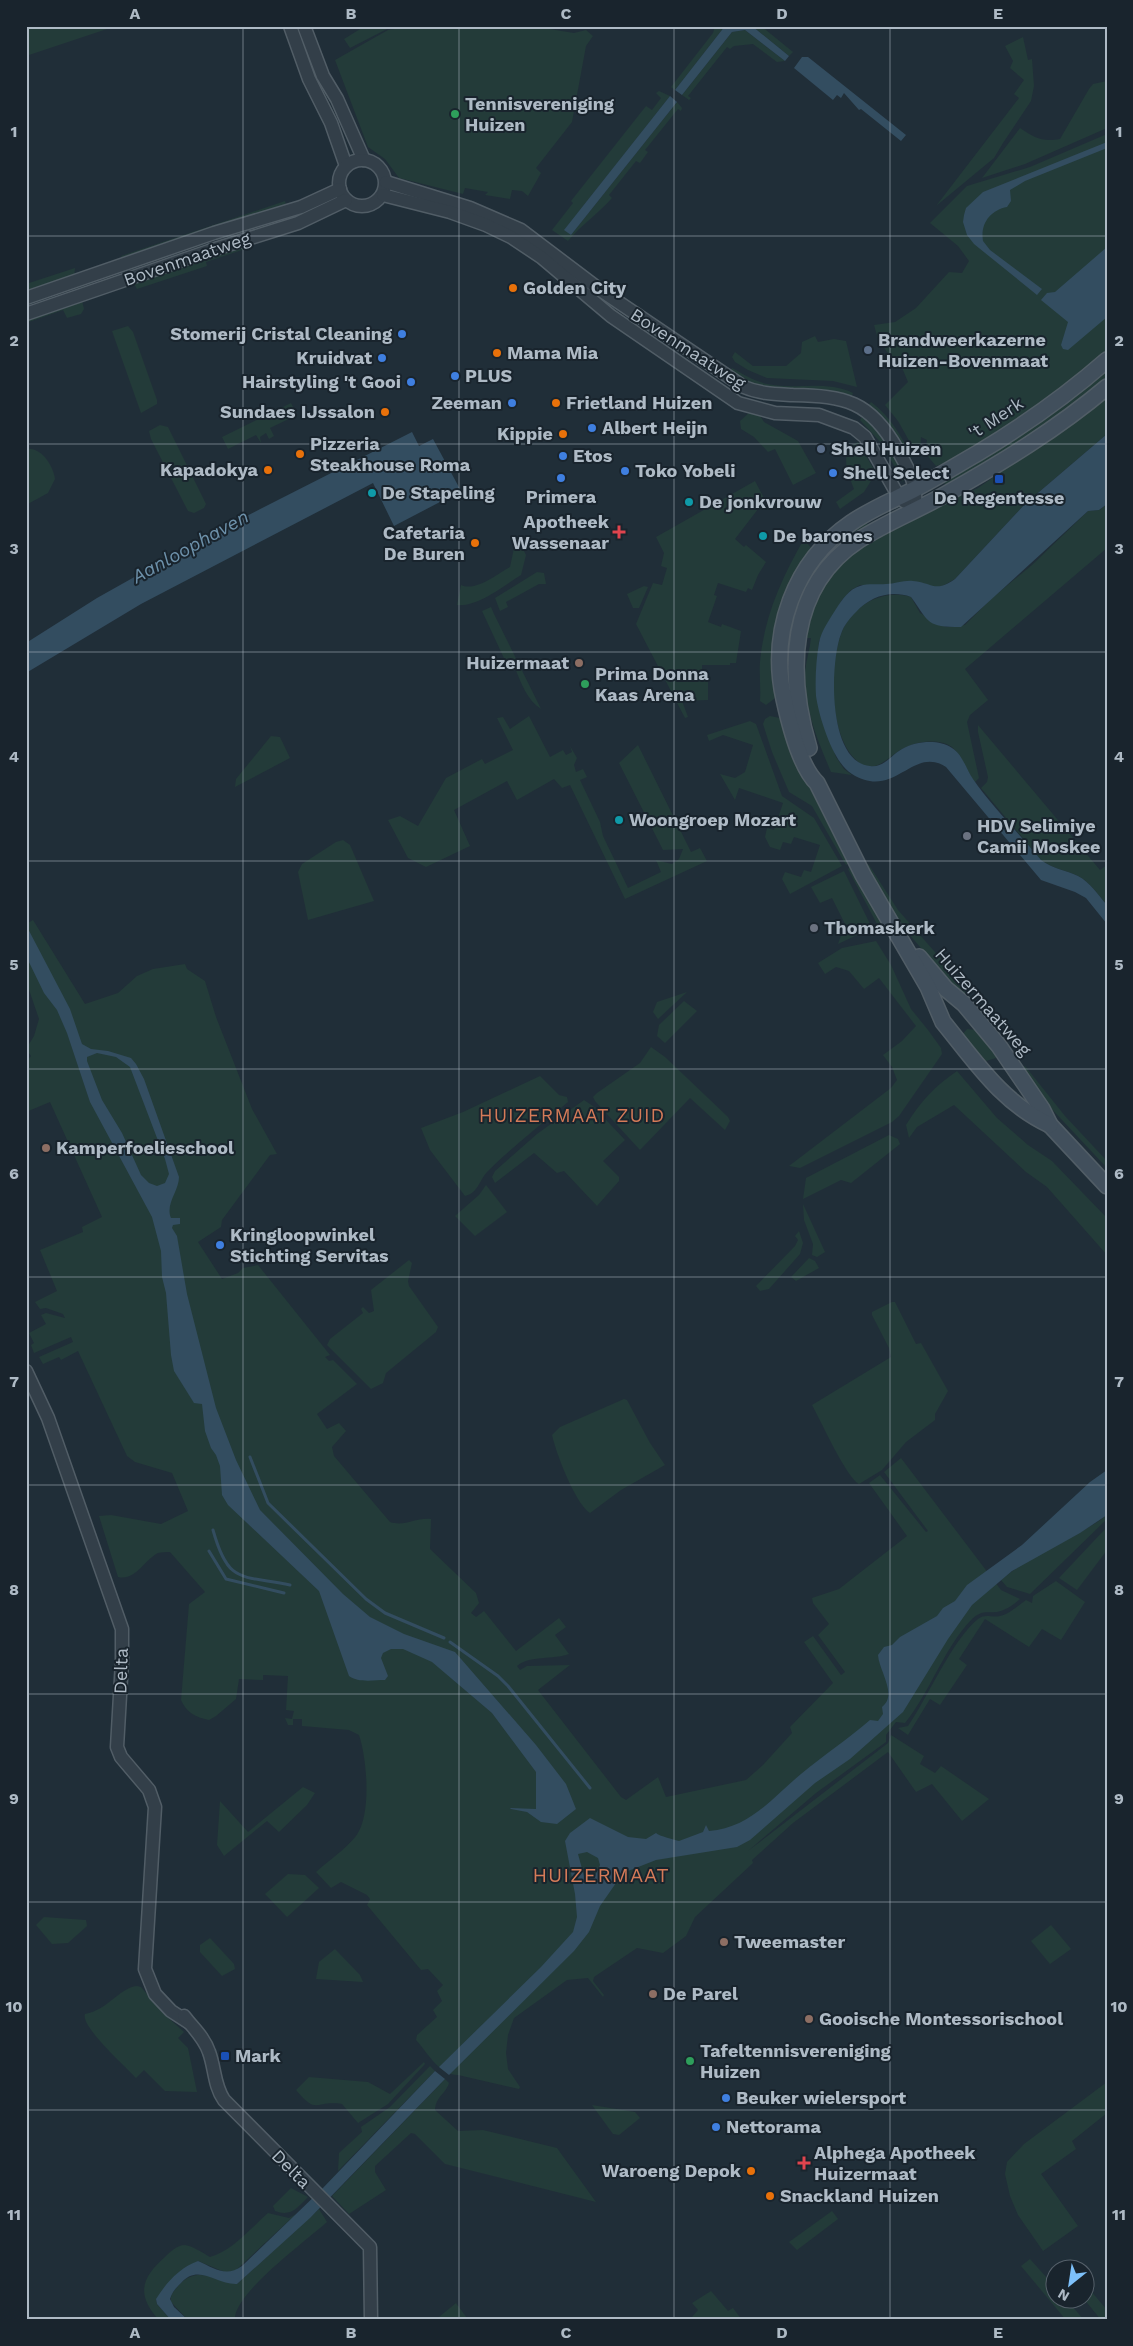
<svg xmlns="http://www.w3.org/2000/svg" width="1133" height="2346" viewBox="0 0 1133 2346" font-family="'Work Sans',sans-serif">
<rect width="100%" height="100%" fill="#202e38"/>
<g fill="#233b39">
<polygon points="26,26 116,26 26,56"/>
<polygon points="365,26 531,26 574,33 586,30 593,36 586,46 572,122 536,168 541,173 528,196 522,191 512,190 510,199 485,195 488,192 465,188 463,194 399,178 385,159 368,147 335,60 388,30 394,30 387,29 350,48 344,39"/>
<polygon points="715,26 725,26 675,90 671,87 713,33"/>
<polygon points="752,26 761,26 793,52 789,56"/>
<polygon points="745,30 785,61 777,62 753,44 734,46 730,49 727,47 688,96 691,98 689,100 682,95 732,32"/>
<polygon points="1023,37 1028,60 1032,59 1034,86 1031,101 1003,143 994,158 936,206 1019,98 1014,94 1024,80 1010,68 1013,61 1005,46"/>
<path d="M 1107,81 L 1107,128 L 1025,164 L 982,178 L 1020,128 C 1035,138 1042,142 1060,139 L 1089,89 L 1093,84 Z"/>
<path d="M 659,91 L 670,96 L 565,229 L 571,235 L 677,102 L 682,108 L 681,111 L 678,109 L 645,150 L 648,152 L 640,163 L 636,161 L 609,195 L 612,198 C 598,214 582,224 568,241 L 552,230 L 573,203 L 571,201 L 646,106 L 652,110 L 661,98 L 656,93 Z"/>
<polygon points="1107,134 1107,354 1074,382 961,457 936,466 925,453 927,440 921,437 920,455 917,455 898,421 885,405 908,382 900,363 887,352 878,339 874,325 895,322 916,308 949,272 962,273 969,261 958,246 930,223 967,186 1030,167"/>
<polygon points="285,201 286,205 122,260 121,256"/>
<polygon points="250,242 251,247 206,262 207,266 137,289 133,282"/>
<polygon points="75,268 74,278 26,294 26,284"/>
<polygon points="82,301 84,309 81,314 67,318 63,310 26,323 26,318"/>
<polygon points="128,326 133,332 157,400 157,404 141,413 112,331"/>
<polygon points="815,336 818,342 834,339 846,341 857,387 833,381 767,378 748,370 735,362 732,357 735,352 753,366 786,366 801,353 802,342"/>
<path d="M 732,368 C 743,374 754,381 767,384 C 796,390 826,380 853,393 L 851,398 C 820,386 782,397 749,384 C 742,382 735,376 729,373 Z"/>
<polygon points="1107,368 1107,379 1077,404 1016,447 947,485 942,482"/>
<path d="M 1107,394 L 1107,434 L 1025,504 L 955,579 L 939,588 L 910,581 L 886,585 L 860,585 L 851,590 L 842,600 L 824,631 L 819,641 L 816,677 L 819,709 L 836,757 L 844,769 L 852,775 L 831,772 C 817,739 804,708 805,672 C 806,660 810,649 811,638 L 806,638 C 800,667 800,693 805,721 C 793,670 796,606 835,566 C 858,542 911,515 943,502 C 955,497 967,494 978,488 L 1075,420 Z"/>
<path d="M 871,402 C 891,417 901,436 912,457 L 907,460 L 903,447 L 886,420 L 868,406 Z"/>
<polygon points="291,403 297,415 270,428 274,436 269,439 266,433 260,437 261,443 256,435 228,449 222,437"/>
<polygon points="750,412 759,414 764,422 798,441 816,473 793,485 775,449 768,452 754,437 741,429 740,421"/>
<polygon points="863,415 872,421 904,472 903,482 882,444 860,420"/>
<polygon points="160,425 168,427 206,504 204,508 194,513 188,511 151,439 149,431"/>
<path d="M 858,442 L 876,473 L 864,492 L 840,509 L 836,502 L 854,489 C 848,473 838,452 858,442 Z"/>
<path d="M 26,449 C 42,447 53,466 55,479 L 48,493 L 26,505 Z"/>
<polygon points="755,481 765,500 735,539 744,547 746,545 766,562 758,575 752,590 748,588 746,592 718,583 714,595 717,596 708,622 721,627 722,624 741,631 736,663 730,663 730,665 702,665 702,679 708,680 708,700 682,701 688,717 685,718 636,624 653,583 662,585 667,568 661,566 664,553 656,537"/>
<path d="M 1107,504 L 1107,548 L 965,669 L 988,700 L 970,715 L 967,722 L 979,778 L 975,782 C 966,771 963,757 952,747 C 940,738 917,741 904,748 C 889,755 873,779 855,759 C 829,732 829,667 841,634 C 851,606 882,588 911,597 L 920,613 L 946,627 L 965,625 L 992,598 L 1032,565 L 1088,511 L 1099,510 Z"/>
<path d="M 865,519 L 868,525 C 852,536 831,547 821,564 C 804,591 778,649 790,680 L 785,681 L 784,637 L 798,596 L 823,551 Z"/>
<path d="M 804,539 L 812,549 L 801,570 L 776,695 L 774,699 L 766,705 L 760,701 C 761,688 759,675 760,662 C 764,617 782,577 804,539 Z"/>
<path d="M 522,547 L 526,555 L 521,575 C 503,586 478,607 457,605 L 461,585 C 476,592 497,574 510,567 L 514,548 Z"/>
<polygon points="537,572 544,573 546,584 539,584 506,602 508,607 500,611 495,598"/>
<polygon points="644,586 648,587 639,608 633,608 627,594"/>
<path d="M 491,607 L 494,614 L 541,709 C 527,700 521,683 515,668 L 509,669 L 482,611 Z"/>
<polygon points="529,716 550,757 563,750 566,755 572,752 570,746 577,758 574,765 576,772 583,769 587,777 580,780 600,822 603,836 628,888 661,872 656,860 672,864 679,859 683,849 663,850 619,763 638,745 691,852 700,848 707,861 625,899 570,785 562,788 554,779 517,800 507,781 454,810 470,846 426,867 408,858 388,820 400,816 418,826 446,778 482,759 485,764 513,750 497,718 503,717 510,729"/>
<polygon points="770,716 780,718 784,722 851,862 846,865 812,806 789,792 772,752 763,724 765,719"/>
<polygon points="750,721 756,724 782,796 814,818 842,866 790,894 782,879 785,872 801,877 804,870 811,872 820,845 794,837 791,844 783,842 780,850 770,847 765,837 767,828 774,830 783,803 739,788 735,800 720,774 735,778 745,772 753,745 723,735 709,741 707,735"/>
<path d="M 978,725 L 1100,870 L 1107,865 L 1107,905 C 1098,895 1090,882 1078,876 C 1066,870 1053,869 1041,860 L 981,788 L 987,782 L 988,777 L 978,732 Z"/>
<polygon points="271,736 280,737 290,758 235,787 236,779"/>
<polygon points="343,840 350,845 374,901 308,920 298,872 302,864 336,842"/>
<polygon points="864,862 869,865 898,910 970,992 964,998 902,926"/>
<polygon points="852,866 883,923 878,926 848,869"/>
<polygon points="844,871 872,928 838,944 845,924 832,898 820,903 811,887"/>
<path d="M 33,920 L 85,1004 L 118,993 L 137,976 L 153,969 L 185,964 L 187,969 L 205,981 L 216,1017 L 252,1109 L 277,1154 L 270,1155 L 222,1220 L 221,1227 L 198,1242 L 222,1279 L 238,1273 L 243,1268 L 258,1265 L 330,1355 L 325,1357 L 329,1361 L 333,1360 L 357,1384 L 317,1414 L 327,1429 L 339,1423 L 346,1431 L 332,1447 L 334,1456 L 390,1522 C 405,1527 416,1517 431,1519 L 430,1549 L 476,1593 L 479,1603 L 471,1613 L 476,1617 L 484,1611 L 516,1651 L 559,1618 L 566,1627 L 555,1635 L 569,1654 C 553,1660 530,1655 517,1666 L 520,1670 L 527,1666 L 570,1665 L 538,1690 L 621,1797 L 626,1800 L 658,1777 L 666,1797 L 746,1780 L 763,1765 L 792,1733 L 790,1727 L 833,1683 L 804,1642 L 813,1636 L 841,1675 L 845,1672 L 818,1635 L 829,1624 L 813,1603 L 812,1598 L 839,1589 L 907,1536 L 869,1483 L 880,1475 L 926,1532 L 928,1531 L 884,1472 L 901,1458 L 1001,1590 L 1020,1599 C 1013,1605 1006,1610 997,1612 C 986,1613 982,1610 972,1619 C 943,1649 931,1691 905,1723 L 896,1722 L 886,1735 L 886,1742 L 816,1793 L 748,1851 L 888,1743 L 891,1735 L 924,1756 L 920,1764 L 935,1773 L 941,1766 L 989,1799 L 962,1821 L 932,1784 L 916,1792 L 888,1752 L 793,1823 L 752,1860 L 753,1863 L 695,1917 L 686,1936 L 663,1953 L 637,1948 L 594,1977 L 593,1981 L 604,1995 L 603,1997 L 588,1978 L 567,1980 L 514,2018 L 508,2035 L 506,2053 L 508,2069 L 520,2087 L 519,2089 L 458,2075 C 439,2075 428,2053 416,2040 L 417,2035 L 437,2017 L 433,2010 L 442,2001 L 437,1991 L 443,1985 L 428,1969 L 421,1970 L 367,1905 L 370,1899 L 367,1895 L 341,1882 L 331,1888 L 316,1872 C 328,1861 346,1849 356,1836 C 372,1814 367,1759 359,1735 L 349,1730 L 302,1726 L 302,1719 L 293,1719 L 293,1725 L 288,1725 L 285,1718 L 292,1719 L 294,1711 L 286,1710 L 288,1676 L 263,1675 L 263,1680 L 239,1679 L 236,1699 L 216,1716 L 209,1720 C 195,1717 187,1713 181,1700 L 189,1604 L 205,1592 L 170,1552 C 167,1552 161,1552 158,1553 C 144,1560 136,1581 118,1577 L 99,1516 L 111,1515 L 161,1524 L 188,1511 L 172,1473 L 135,1462 L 127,1456 L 78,1351 L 61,1360 L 59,1357 L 43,1364 L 39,1357 L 73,1342 L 71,1337 L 34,1353 L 31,1345 L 34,1343 L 29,1333 L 46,1324 L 41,1315 L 46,1313 L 65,1318 L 63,1314 L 46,1308 L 40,1309 L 35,1302 L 57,1291 L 40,1250 L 83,1232 L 82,1227 L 102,1217 L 50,1102 L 26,1112 L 26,1062 L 31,1056 L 26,1049 L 34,1036 L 39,1019 L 26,981 L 26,924 Z"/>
<polygon points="876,941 891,965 911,1009 928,1030 941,1048 942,1054 899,1116 892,1122 800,1168 789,1166 891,1088 897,1080 892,1067 883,1055 902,1041 916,1026 879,978 864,989 849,971 836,967 825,974 818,963 842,948"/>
<polygon points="687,992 658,1019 653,1012 657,1002"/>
<polygon points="684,1001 697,1011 665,1043 657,1036 659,1025"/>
<polygon points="967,1029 976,1030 985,1042 995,1048 996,1058 986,1061 974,1048 965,1044 962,1035"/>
<polygon points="651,1047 665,1057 728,1117 730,1121 725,1130 690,1098 640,1150 595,1101 593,1097 597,1093 640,1063"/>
<polygon points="1025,1066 1065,1116 1107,1161 1107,1168 1047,1104 1020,1070"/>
<path d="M 957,1071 L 997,1118 L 1028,1145 L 1052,1161 L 1107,1218 L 1107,1255 L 1047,1187 L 1026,1172 L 954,1105 L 917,1127 L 909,1138 L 906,1125 C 920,1102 935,1086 957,1071 Z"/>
<path d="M 540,1076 L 559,1095 L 567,1097 L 568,1102 C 542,1124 512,1147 487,1172 C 479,1181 478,1193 465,1196 L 430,1150 L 421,1128 L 463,1112 Z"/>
<polygon points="584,1100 593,1106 625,1140 603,1161 619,1177 619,1181 597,1206 564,1171 557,1173 534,1153 495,1183 492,1177 495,1171 537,1134"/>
<polygon points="889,1135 898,1139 900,1144 851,1183 841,1180 803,1199 806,1178"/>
<polygon points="486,1185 507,1212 475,1236 455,1216 479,1195"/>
<polygon points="803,1204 825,1252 817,1257 812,1255 813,1244 804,1220"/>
<polygon points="799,1231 803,1243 800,1254 769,1289 760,1291 756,1286 795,1246 798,1240 795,1236"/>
<polygon points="809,1258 815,1261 819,1268 796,1281 791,1277"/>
<polygon points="409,1260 412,1263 408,1281 409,1286 438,1327 436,1332 386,1373 383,1383 371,1389 327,1345 330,1339 363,1313 361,1309 363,1307 369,1313 374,1311 371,1290"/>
<path d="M 892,1302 L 895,1302 L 916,1344 L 921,1343 L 948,1391 L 935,1414 L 935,1420 L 906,1442 L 882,1470 L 859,1484 C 846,1477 821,1421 812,1405 L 891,1357 L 889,1348 L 872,1315 L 872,1312 Z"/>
<path d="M 624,1399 L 627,1400 L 650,1443 L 665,1465 L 621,1490 L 590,1513 C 575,1503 556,1453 552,1435 L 560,1427 Z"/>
<path d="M 1107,1515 L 1107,1519 L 1030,1594 L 1007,1587 L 1001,1580 C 1033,1553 1074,1540 1107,1515 Z"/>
<polygon points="1107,1527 1107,1550 1077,1590 1059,1578"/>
<path d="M 1056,1581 L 1085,1602 L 1061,1640 L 1042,1629 L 1029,1647 L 985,1619 L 959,1659 L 967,1665 L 940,1705 L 930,1699 L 908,1735 L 898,1728 L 908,1726 C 928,1697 952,1640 978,1619 C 986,1613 991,1618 1000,1616 C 1008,1615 1019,1605 1026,1600 L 1032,1603 L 1033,1596 Z"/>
<polygon points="303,1787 315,1793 307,1805 279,1832 267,1821 224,1856 217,1845 220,1801 248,1832"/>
<polygon points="288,1874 305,1875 319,1888 287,1917 265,1894"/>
<polygon points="44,1917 86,1920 87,1926 68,1943 52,1944 36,1925"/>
<polygon points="1051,1925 1071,1949 1050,1964 1031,1941"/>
<polygon points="210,1938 234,1964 235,1969 222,1976 200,1952 200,1945"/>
<polygon points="335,1949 360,1975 363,1982 316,1979 319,1962"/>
<path d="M 137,1986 L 141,1987 L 164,2014 L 184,2032 L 178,2038 L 188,2048 L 197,2092 L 165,2091 L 144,2070 L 136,2078 C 126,2067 80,2026 85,2014 C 108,2010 119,1988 137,1986 Z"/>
<path d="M 424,2062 L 425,2064 L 388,2104 L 358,2123 L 342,2104 C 314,2100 318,2116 296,2090 L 309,2077 L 368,2082 L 390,2094 Z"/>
<polygon points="430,2066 435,2071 338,2171 339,2153 362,2132 361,2127 390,2107"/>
<path d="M 445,2079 L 449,2083 C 445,2095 436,2096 435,2110 L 458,2131 L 483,2130 L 557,2148 L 596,2202 L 445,2164 L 415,2134 L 411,2133 L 375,2166 L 375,2172 L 386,2190 L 349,2214 L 332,2196 Z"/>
<polygon points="1107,2082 1107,2113 1072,2141 1076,2149 1041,2174 1078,2226 1043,2251 1018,2215 1010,2196 1005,2174 1007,2162 1024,2144"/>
<polygon points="592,2105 635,2112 640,2118 619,2135 613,2134"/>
<path d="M 291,2188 L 308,2197 C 297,2208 291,2217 275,2211 L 273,2206 Z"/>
<path d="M 319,2209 L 327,2222 C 307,2240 232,2295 235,2320 L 188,2320 L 171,2302 C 170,2294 174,2291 179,2285 C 196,2266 215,2279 237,2284 Z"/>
<polygon points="832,2211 838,2219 797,2250 789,2242"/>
<path d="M 268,2213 L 289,2218 L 296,2214 L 234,2272 L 227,2273 L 198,2261 L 156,2299 L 157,2304 L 171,2320 L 159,2320 C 136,2295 141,2278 165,2257 C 170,2252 177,2245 185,2245 C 193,2246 203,2253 210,2257 C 232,2251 251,2228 268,2213 Z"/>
<polygon points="1030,2259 1055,2287 1056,2298 1066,2299 1084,2320 1066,2320 1021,2266"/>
<polygon points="1086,2285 1107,2310 1107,2320 1101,2320 1084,2299 1086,2298"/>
<polygon points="711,2291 728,2311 733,2308 742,2320 693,2320 692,2317 698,2310 692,2303"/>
<polygon points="456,2303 467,2318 464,2320 441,2320 439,2317"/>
</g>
<g fill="#334d60" fill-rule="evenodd">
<polygon points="725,26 752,26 789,56 785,61 745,30 732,32 682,95 675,90"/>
<polygon points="802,57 808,57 906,135 901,141 861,109 859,110 844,93 841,98 837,95 833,100 794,68"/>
<polygon points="670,96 677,102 571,235 564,230"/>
<path d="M 1107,142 L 1107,148 L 1025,181 L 1010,190 L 1011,201 L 1007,207 C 991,210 980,223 983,241 L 990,250 L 1042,289 L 1037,295 L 974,244 L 967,235 L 963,222 L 964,215 L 966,208 L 983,192 Z"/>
<polygon points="1107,247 1107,317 1068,350 1063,349 1061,345 1068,322 1041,300 1047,293 1055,292"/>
<polygon points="412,432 419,446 433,439 461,491 394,526 373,483 141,604 26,673 26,643 97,598 211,534"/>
<path d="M 1107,434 L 1107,504 L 1099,510 L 1088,511 L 961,627 C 926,627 930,623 911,597 C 891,590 871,596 856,612 C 850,618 844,625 841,634 C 830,662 827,762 870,766 C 884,768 891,755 902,749 C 916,741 939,739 952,748 C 963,755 966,769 973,779 C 993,808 1019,833 1041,860 C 1053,869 1066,870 1078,876 C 1090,882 1098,895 1107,905 L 1107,924 L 1086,898 L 1075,892 L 1041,880 L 946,767 C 912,745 895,801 852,774 C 833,763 819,717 816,696 C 815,680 816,660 819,643 C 821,631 830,619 836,609 C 842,600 849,589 860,586 C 868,583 878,585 886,584 C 895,584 904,580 913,581 C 933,583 935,593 955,579 L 1025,504 Z"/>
<path d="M 26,925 L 70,1009 L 82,1044 L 91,1049 L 108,1051 L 131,1058 L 136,1064 L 144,1079 L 179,1177 C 179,1191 165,1204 171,1218 L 180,1218 L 180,1224 L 173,1225 L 172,1228 L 177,1236 L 187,1294 L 216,1408 L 236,1460 L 260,1510 L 343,1594 L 370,1617 L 404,1634 L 455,1652 L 536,1745 L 566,1784 L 576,1809 L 557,1824 L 541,1822 L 527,1812 L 511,1809 L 510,1808 L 536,1809 L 536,1772 L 492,1713 L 432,1662 L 403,1649 L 391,1649 L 383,1653 L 381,1658 L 388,1676 L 385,1680 C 374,1680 358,1683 349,1676 L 319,1591 L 228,1505 L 222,1495 L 220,1466 L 216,1455 L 211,1448 L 205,1431 L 202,1404 L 194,1403 L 174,1371 L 171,1355 L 166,1293 L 162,1277 L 161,1251 L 152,1217 L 90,1102 L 67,1033 L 57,1010 L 44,993 L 26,956 ZM 97,1053 L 116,1057 L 130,1067 L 165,1159 L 169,1174 L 165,1183 L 157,1186 L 149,1183 L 141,1175 L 122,1133 L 102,1100 L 87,1061 L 87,1057 Z"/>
<path d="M 1107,1470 L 1107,1515 L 1080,1533 L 1012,1571 L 972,1605 L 948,1639 L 903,1712 L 850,1759 L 815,1783 L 750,1840 L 737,1847 L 656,1860 L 623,1873 L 600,1906 L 589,1932 L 574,1951 L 449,2075 L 439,2067 L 541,1967 L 573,1932 L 577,1917 L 575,1894 L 565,1841 L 570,1833 L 590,1818 L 628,1837 L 646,1839 L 656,1833 C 659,1836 675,1840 679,1841 L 703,1832 L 706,1825 L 709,1831 C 750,1828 772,1798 801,1774 C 824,1755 848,1739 870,1720 L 878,1721 L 883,1714 L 882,1707 C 898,1695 879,1671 878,1655 L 884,1647 L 892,1645 L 900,1637 L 937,1616 L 943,1608 L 955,1601 L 967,1585 L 1022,1545 L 1090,1482 ZM 587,1852 L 598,1858 L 600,1865 L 594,1878 L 584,1876 L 578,1854 Z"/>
<path d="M 435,2071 L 445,2079 L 310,2218 L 237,2284 C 216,2285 199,2263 181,2283 C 176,2288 172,2292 170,2299 L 174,2307 L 188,2320 L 171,2320 L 157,2304 L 156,2299 C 166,2283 179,2268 198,2261 C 214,2268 226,2278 242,2266 L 322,2189 Z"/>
</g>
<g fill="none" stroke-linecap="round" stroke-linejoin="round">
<g stroke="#334d60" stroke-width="3">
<polyline points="250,1457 268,1503 366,1599 385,1613 444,1638"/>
<path d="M 213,1530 C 228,1584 240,1575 290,1585"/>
<polyline points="209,1551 226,1579 284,1593"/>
<polyline points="450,1642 498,1676 508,1686 590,1788"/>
</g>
<g stroke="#515d66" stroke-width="15">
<g id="tertiary">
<polyline points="290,26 309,79 331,123 346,166"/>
<polyline points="304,26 323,76 337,99 364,160"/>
<circle cx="362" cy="183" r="23"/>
<path d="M 386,182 L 470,208 L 521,230 L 599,289 L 744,387 C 760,394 776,394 793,395 C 845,396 870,401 897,449 C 910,472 917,482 915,509"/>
<polyline points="383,195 450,212 486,225 511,237 541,257 611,316 738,403 775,413 819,415 854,428 865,437 899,497 905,502"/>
<polyline points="26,298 214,233 301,207 340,189"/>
<polyline points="26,314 209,251 298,223 346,200"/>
<polyline points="26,1371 48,1418 122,1629 122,1661 117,1747 121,1757 149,1790 155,1807 145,1969 155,1994 171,2011 188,2022"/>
<path d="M 184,2016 C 193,2028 204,2037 209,2052 C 215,2068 214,2086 224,2100 L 370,2247 L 371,2320"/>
</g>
</g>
<g stroke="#515d66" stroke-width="18">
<g id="secondary">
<path d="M 809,748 C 787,674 787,587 859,540 C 887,522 918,510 946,494 C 1003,462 1057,429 1107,387"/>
<polyline points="919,957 946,989 964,1004 999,1046 1042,1109 1050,1125 1107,1186"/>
<path d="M 1050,1125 C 1002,1103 975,1061 943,1022 L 928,987 L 863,875 L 817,783 C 800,767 789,722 784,699 C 769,632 794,562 851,523 C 871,509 894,500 915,489 C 936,478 957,465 978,453 C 1023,426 1067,395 1107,360"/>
</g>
</g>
<use href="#tertiary" stroke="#333f49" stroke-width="12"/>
<use href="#secondary" stroke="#414f5c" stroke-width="15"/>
</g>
<path fill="none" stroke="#aebac5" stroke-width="1" stroke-opacity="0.55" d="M 243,26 L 243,2320M 459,26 L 459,2320M 674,26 L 674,2320M 890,26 L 890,2320M 26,236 L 1107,236M 26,444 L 1107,444M 26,652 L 1107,652M 26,861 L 1107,861M 26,1069 L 1107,1069M 26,1277 L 1107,1277M 26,1485 L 1107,1485M 26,1694 L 1107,1694M 26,1902 L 1107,1902M 26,2110 L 1107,2110"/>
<g fill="#2e9e5b" stroke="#19242d" stroke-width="2">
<circle cx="455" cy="114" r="5"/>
<circle cx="585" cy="684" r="5"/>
<circle cx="690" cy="2061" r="5"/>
</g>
<g fill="#e8710a" stroke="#19242d" stroke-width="2">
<circle cx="513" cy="288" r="5"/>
<circle cx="497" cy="353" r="5"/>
<circle cx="556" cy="403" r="5"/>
<circle cx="385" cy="412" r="5"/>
<circle cx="563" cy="434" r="5"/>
<circle cx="300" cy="454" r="5"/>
<circle cx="268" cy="470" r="5"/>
<circle cx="475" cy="543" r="5"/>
<circle cx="751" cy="2171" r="5"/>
<circle cx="770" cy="2196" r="5"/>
</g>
<g fill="#3f7fe0" stroke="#19242d" stroke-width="2">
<circle cx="402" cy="334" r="5"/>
<circle cx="382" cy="358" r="5"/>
<circle cx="455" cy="376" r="5"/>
<circle cx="411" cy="382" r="5"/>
<circle cx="512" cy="403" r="5"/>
<circle cx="592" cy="428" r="5"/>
<circle cx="563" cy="456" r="5"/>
<circle cx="625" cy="471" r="5"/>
<circle cx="833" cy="473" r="5"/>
<circle cx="561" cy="478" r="5"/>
<circle cx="220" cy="1245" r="5"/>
<circle cx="726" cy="2098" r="5"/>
<circle cx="716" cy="2127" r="5"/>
</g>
<g fill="#5c6f8a" stroke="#19242d" stroke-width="2">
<circle cx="868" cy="350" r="5"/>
<circle cx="821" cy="449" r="5"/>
</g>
<g fill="#1a4fb4" stroke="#19242d" stroke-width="2">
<rect x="994" y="474" width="10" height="10" rx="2.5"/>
<rect x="220" y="2051" width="10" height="10" rx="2.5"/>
</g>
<g fill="#0f9aa8" stroke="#19242d" stroke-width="2">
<circle cx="372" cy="493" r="5"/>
<circle cx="689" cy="502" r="5"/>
<circle cx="763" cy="536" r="5"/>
<circle cx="619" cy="820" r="5"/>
</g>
<g fill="#e0444e" stroke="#19242d" stroke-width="2">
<path d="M616.5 524.5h5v5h5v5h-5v5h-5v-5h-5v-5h5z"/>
<path d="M801.5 2155.5h5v5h5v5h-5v5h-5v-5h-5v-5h5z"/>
</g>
<g fill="#8d6e63" stroke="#19242d" stroke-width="2">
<circle cx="579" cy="663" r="5"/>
<circle cx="46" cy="1148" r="5"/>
<circle cx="724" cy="1942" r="5"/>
<circle cx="653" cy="1994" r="5"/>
<circle cx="809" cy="2019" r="5"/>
</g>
<g fill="#6b7280" stroke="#19242d" stroke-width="2">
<circle cx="967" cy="836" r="5"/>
<circle cx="814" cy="928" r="5"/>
</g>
<g text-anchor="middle" stroke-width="4" stroke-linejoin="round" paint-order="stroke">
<g font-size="18" font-weight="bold" fill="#aebac5" stroke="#19242d" text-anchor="start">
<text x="465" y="110">Tennisvereniging<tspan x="465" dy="21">Huizen</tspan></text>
<text x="523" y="294">Golden City</text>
<text x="392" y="340" text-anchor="end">Stomerij Cristal Cleaning</text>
<text x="878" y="346">Brandweerkazerne<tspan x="878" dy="21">Huizen-Bovenmaat</tspan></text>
<text x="507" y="359">Mama Mia</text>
<text x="372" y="364" text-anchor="end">Kruidvat</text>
<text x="465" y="382">PLUS</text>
<text x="401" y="388" text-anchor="end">Hairstyling 't Gooi</text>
<text x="502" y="409" text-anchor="end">Zeeman</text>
<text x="566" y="409">Frietland Huizen</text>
<text x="375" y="418" text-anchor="end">Sundaes IJssalon</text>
<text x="602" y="434">Albert Heijn</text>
<text x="553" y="440" text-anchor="end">Kippie</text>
<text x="310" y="450">Pizzeria<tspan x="310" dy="21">Steakhouse Roma</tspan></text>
<text x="831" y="455">Shell Huizen</text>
<text x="573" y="462">Etos</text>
<text x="258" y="476" text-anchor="end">Kapadokya</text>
<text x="635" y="477">Toko Yobeli</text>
<text x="843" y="479">Shell Select</text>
<text x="382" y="499">De Stapeling</text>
<text x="561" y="503" text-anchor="middle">Primera</text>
<text x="999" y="504" text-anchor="middle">De Regentesse</text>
<text x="699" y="508">De jonkvrouw</text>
<text x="609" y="528" text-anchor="end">Apotheek<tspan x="609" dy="21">Wassenaar</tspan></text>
<text x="465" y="539" text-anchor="end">Cafetaria<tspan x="465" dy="21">De Buren</tspan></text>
<text x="773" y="542">De barones</text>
<text x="569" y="669" text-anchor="end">Huizermaat</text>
<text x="595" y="680">Prima Donna<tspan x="595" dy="21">Kaas Arena</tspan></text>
<text x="629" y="826">Woongroep Mozart</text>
<text x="977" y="832">HDV Selimiye<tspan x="977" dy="21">Camii Moskee</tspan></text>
<text x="824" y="934">Thomaskerk</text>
<text x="56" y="1154">Kamperfoelieschool</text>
<text x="230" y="1241">Kringloopwinkel<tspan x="230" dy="21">Stichting Servitas</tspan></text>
<text x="734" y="1948">Tweemaster</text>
<text x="663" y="2000">De Parel</text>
<text x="819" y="2025">Gooische Montessorischool</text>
<text x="700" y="2057">Tafeltennisvereniging<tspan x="700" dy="21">Huizen</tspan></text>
<text x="235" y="2062">Mark</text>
<text x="736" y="2104">Beuker wielersport</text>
<text x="726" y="2133">Nettorama</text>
<text x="814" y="2159">Alphega Apotheek<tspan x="814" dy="21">Huizermaat</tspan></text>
<text x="741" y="2177" text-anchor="end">Waroeng Depok</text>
<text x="780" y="2202">Snackland Huizen</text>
</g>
<g font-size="18" fill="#aebac5" stroke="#19242d">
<text transform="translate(187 259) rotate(-19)" y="6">Bovenmaatweg</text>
<text transform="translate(688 349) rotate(33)" y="6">Bovenmaatweg</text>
<text transform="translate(996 418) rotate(-33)" y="6">'t Merk</text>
<text transform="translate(983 1002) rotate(49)" y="6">Huizermaatweg</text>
<text transform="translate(121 1671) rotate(-88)" y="6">Delta</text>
<text transform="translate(291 2169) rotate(45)" y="6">Delta</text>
</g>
<g font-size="19" font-style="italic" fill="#6d91aa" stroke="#19242d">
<text transform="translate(190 546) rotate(-29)" y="7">Aanloophaven</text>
</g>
<g font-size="19" letter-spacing="1" fill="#d57b58" stroke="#19242d">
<text x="572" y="1122">HUIZERMAAT ZUID</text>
</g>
<g font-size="20" letter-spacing="1" fill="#d57b58" stroke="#19242d">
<text x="601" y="1882">HUIZERMAAT</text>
</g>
</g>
<rect width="1133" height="2346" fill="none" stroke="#19242d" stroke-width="55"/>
<g transform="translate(1070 2284) rotate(210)"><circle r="24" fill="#19242d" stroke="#55606a"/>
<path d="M0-4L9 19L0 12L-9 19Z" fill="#7ec1fa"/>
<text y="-8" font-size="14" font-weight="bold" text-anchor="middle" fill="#aebac5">N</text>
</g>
<rect x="28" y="28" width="1078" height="2290" fill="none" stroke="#aebac5" stroke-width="2"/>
<g font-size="16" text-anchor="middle" font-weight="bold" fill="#aebac5">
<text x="135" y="19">A</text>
<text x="351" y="19">B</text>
<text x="566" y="19">C</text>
<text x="782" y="19">D</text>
<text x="998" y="19">E</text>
<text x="14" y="137">1</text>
<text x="1119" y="137">1</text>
<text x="14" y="346">2</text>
<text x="1119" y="346">2</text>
<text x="14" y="554">3</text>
<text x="1119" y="554">3</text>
<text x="14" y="762">4</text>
<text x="1119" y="762">4</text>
<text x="14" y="970">5</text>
<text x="1119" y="970">5</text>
<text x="14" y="1179">6</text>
<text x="1119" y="1179">6</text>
<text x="14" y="1387">7</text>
<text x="1119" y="1387">7</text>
<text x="14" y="1595">8</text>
<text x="1119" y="1595">8</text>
<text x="14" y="1804">9</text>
<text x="1119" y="1804">9</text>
<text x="14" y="2012">10</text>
<text x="1119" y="2012">10</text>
<text x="14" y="2220">11</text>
<text x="1119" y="2220">11</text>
<text x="135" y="2338">A</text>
<text x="351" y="2338">B</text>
<text x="566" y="2338">C</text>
<text x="782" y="2338">D</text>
<text x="998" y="2338">E</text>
</g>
</svg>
